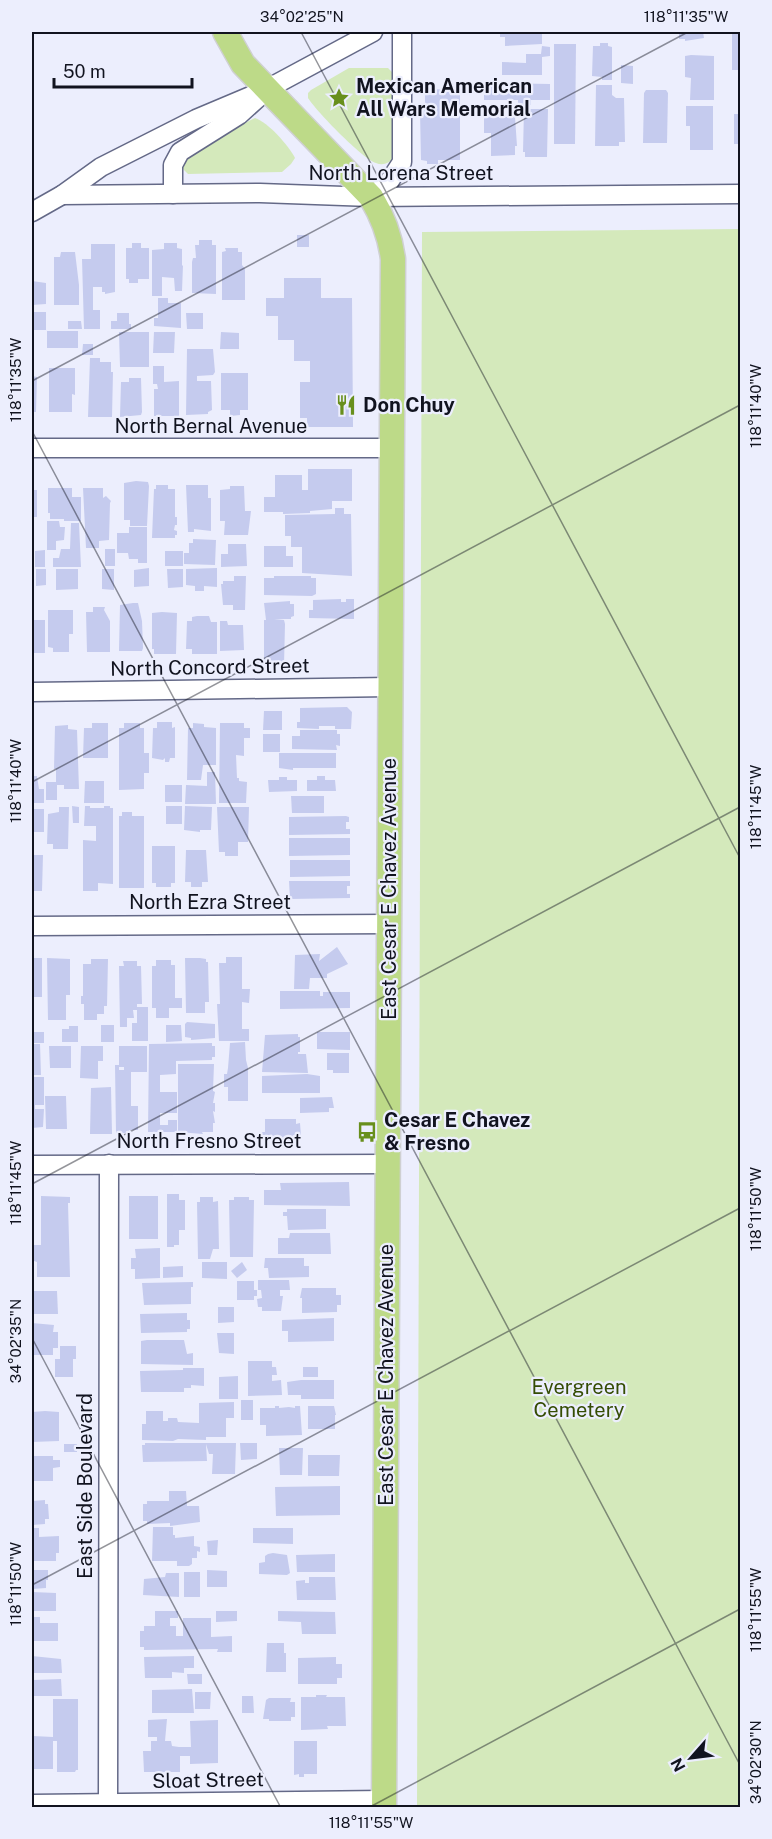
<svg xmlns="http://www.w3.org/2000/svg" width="772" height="1839" viewBox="0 0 772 1839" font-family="'Public Sans',sans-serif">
<rect width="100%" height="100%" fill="#eceefd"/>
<g fill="#d4e9bb">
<path d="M 349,68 L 388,68 L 394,74 L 394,158 C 389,163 383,166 376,163 C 363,159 316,111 308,98 L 308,93 L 311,90 Z"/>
<path d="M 255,118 C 268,122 289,146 295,158 L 291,164 L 282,172 L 188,174 L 181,167 L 185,152 Z"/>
<polygon points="740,229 740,1807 417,1807 422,232"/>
</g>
<g fill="#c5cbee">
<polygon points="500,32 542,32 542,44 505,46 505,37 500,37"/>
<polygon points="679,32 703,32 704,38 685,41 685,39 679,39"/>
<rect x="732" y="32" width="8" height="38"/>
<polygon points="600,43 608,43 608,46 612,47 612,80 602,80 602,77 592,76 593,46 600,46"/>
<polygon points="554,44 576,44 575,144 554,144"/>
<polygon points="542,46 550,47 550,56 542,57 542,75 502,75 502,62 526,63 526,54 541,54"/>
<polygon points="691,55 714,56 714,100 690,100 691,78 685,77 685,56"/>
<polygon points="621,65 633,66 633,84 621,83"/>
<polygon points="484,83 550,84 550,100 531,100 531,105 518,105 518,100 484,100"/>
<polygon points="596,85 612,85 612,95 616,98 624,98 625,142 619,142 619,146 595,146"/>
<polygon points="427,89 460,90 460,160 438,160 438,164 427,164 427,161 421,160 420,111 427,110 425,107 425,93 427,93"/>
<polygon points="646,90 666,90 668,93 667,143 643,143 644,93"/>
<polygon points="686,106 713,106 713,150 690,150 690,126 686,126"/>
<polygon points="524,109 548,109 547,157 525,157 525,152 523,152"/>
<polygon points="734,114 740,114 740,148 738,148 738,144 734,144"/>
<polygon points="484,117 515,117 517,146 515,146 515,155 491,156 491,133 484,133"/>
<rect x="297" y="235" width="12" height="12"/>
<polygon points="199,240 212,240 212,245 216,245 216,294 192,293 192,262 193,258 196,258 195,245 199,245"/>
<polygon points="132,243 141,243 141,248 149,248 149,279 138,279 138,283 129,283 129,279 126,279 126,248 132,248"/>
<polygon points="164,243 177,243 177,248 182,249 182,266 183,265 182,291 175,291 174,278 162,277 162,296 152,296 152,250 164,249"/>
<polygon points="91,244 115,244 115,292 105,294 105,292 102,292 102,287 93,287 93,310 100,310 100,329 84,329 82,259 91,259"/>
<polygon points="225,248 238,248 238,252 242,252 242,265 245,269 245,300 222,300 222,252 226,251"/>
<polygon points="61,252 75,252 79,285 79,305 54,305 54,257 60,257"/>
<polygon points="284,278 321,278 321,298 352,298 353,427 307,427 307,418 300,418 300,382 310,382 310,361 294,361 294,340 278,340 278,316 266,316 266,298 284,298"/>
<polygon points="32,281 46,283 46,304 32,305"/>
<polygon points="158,298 168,298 168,303 181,303 181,328 154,326 154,318 158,318"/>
<rect x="32" y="312" width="14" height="18"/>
<polygon points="117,313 129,313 129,324 131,324 131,329 111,329 111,321 117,321"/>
<polygon points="186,313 203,313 203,329 187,329"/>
<polygon points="68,321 81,321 82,329 68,329"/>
<rect x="47" y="331" width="31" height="17"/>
<polygon points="119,332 149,332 149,367 120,367"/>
<polygon points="154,332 175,332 174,353 153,353"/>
<polygon points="221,332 239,333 239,349 220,349"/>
<polygon points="83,344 93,344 93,355 82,355"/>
<polygon points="187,349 213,349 215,372 213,375 197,376 197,381 211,381 212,410 208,412 208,414 186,415"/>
<polygon points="90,358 100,358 100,362 111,362 111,372 113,372 112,417 88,417"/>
<polygon points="153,366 164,366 164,382 179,381 179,416 154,416 154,389 158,389 157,384 153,384"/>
<polygon points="49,368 75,368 75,395 72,394 72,412 49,412"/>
<polygon points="221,373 248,373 248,410 240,410 240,415 230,416 230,410 221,410"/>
<polygon points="32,376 37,377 36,412 32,412"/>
<polygon points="129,378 141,378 142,412 141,415 120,417 121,382 129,382"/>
<polygon points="308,469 352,469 352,501 332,501 332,509 310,511 310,513 283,514 283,512 264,512 264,497 275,497 275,475 302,475 302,490 308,490"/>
<polygon points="136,481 148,482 149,486 147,526 130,526 130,520 124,520 124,483"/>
<polygon points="156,485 168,485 168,489 175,489 175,517 177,517 177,525 175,525 174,530 177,531 177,535 175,535 175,538 152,538 154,489 156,489"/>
<polygon points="186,485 208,485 208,498 211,498 211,531 194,529 194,532 188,532"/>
<polygon points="230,486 244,486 245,511 251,511 248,535 224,535 225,521 220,521 220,490 230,489"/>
<polygon points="48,488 72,488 72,497 81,497 81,521 64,521 64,519 50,519 50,513 48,513"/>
<polygon points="83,488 103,488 103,498 106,496 111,501 110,503 109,540 99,541 99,548 86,548"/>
<rect x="32" y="490" width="5" height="27"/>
<polygon points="335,508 344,508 344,514 351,514 352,576 302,573 302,547 291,547 291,536 285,536 285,515 335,514"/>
<polygon points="47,521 59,521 60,527 65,527 64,540 56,541 56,550 47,550"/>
<polygon points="71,523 79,523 81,567 53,567 53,558 59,558 61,549 70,549"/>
<polygon points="129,527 147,527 147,563 138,563 138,559 129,559 128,553 117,553 117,533 129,533"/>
<polygon points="193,539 216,540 215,565 184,564 184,553 189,553 189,543 193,543"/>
<polygon points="228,544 246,544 247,566 221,567 221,554 228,554"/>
<polygon points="264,546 286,546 286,556 293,556 293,567 264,567"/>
<rect x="105" y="549" width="10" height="17"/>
<polygon points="45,550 45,567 35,567 35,551"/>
<rect x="165" y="551" width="18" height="15"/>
<polygon points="149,568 149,586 134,587 134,570"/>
<polygon points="217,568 217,587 204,586 204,591 195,591 195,586 186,585 186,569"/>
<polygon points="36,569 46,569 46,585 36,586"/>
<polygon points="56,569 78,569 78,589 56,590"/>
<polygon points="102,569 114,569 114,590 102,589"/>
<polygon points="167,569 183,569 183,587 168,588"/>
<polygon points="234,576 246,576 245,610 233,610 233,605 223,605 221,584 223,584 223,581 234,581"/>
<polygon points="274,576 311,576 311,578 316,578 316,594 312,596 264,595 264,578 274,578"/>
<polygon points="341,599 341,602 346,602 346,599 354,599 354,619 309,618 309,610 313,610 313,600"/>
<polygon points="290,601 290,604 294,604 294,616 291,617 291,619 274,619 284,620 285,624 284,665 264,665 264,620 266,620 264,603"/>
<polygon points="133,603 138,603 142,621 143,648 142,651 119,651 120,605"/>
<polygon points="93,607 105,607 104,610 110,621 110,652 87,652 86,612 93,612"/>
<polygon points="48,610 73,610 73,634 69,634 69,652 53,652 53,648 48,647"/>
<polygon points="162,612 177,613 176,654 154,654 154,649 152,649 152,613"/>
<polygon points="197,616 209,616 211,622 217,622 217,654 192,654 192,649 186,649 187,621 192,621 192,617"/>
<rect x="32" y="620" width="13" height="33"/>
<polygon points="220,621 227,621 228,625 243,625 244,650 220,651"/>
<polygon points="347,707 352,712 351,729 335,729 335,726 319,726 319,729 297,728 297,722 300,722 300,708"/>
<polygon points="264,711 282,711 282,730 263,730"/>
<polygon points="157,722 172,722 172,728 175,727 175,758 170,758 169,762 165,762 165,758 163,760 152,758 153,728 157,728"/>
<polygon points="92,723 108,723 108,758 83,758 84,728 92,728"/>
<polygon points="124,723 140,723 140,728 144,728 144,753 149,753 149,773 144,773 144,789 119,790 119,728 124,728"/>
<polygon points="193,723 204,724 204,727 216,728 216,765 203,765 201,780 187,780 188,728 193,728"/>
<polygon points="220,723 244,723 244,728 250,728 250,738 244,738 244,756 236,755 237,778 239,778 239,781 247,782 246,803 219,803"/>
<polygon points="68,725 68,729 77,730 79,789 64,789 64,785 57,785 57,800 46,800 46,782 56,782 56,769 54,769 55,726"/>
<polygon points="300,730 337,730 337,734 340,734 340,746 336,745 337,750 292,749 292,736 300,736"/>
<rect x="263" y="734" width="17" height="18"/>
<polygon points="279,753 336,753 336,768 293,768 293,770 279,768"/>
<polygon points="207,772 215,772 216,804 185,804 186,785 207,786"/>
<polygon points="32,776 37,776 39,789 44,789 44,803 32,803"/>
<polygon points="317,776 325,776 325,780 335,780 336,791 307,791 307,780 317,780"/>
<polygon points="279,777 287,777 287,780 297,780 297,791 269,792 268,780 279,780"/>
<polygon points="85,781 104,781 104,803 84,803"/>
<rect x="165" y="785" width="17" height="17"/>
<polygon points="291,796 324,796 324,813 292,813"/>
<polygon points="72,806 79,807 79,823 73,823"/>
<polygon points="85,806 90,806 90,808 104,808 104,806 110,806 110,808 113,808 113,884 98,883 98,891 83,891 83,840 96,841 96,826 84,826"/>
<rect x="166" y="806" width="16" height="18"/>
<polygon points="185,806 212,807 211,830 200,830 200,832 184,830"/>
<polygon points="59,807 69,807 68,849 53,849 53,844 47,844 48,814 59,812"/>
<polygon points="217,807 249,807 248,842 238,842 238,856 225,856 225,852 219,852"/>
<polygon points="32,809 44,809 44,832 34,832 34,827 32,827"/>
<polygon points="122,812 132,812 132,816 144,816 144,888 119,888 119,816 122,816"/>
<polygon points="346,816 349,817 349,822 346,822 346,829 350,829 350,834 289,835 289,817"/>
<polygon points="289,838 350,838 350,855 289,856"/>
<polygon points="152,846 175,846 175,883 171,883 171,887 156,887 156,883 152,883"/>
<polygon points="186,850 206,850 208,882 202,882 202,887 191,887 191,882 185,882"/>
<polygon points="32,855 43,855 42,891 32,891"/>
<polygon points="290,860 350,860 350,876 290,877"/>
<polygon points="289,881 350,881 350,886 347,886 347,894 350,894 350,898 290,899"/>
<polygon points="337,947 348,964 327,974 327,978 310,978 309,989 294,989 295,955 320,954 319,961"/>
<polygon points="226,957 242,957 242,989 250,989 249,1003 242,1002 242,1029 249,1029 249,1041 219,1041 217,1004 220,1004 219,963 226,963"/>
<rect x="32" y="958" width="10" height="39"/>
<polygon points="47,958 70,959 70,995 66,995 66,1020 48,1020"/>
<polygon points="185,958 200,958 206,959 206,962 208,962 209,1002 205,1002 205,1013 186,1013"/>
<polygon points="91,959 108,959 107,1006 104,1006 104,1014 97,1014 97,1020 84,1020 84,1004 81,1004 81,996 83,996 83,964 91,964"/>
<polygon points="156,960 171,960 171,965 175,965 175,998 182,998 182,1008 169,1008 169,1018 156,1018 156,1008 152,1008 152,966 156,966"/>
<polygon points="123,961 137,961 137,966 141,966 142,1004 137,1004 137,1007 148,1007 148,1041 132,1041 132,1023 137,1023 137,1010 133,1010 134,1018 127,1018 127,1027 120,1027 119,966 124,966"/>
<polygon points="280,991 320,991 320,996 323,996 323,992 350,992 350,1008 280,1009"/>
<polygon points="187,1022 215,1024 215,1038 191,1040 191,1038 185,1037 185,1024"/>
<rect x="101" y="1025" width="13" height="17"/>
<polygon points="166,1025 181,1025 182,1041 166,1042"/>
<polygon points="69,1026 78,1026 78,1042 62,1042 62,1029 69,1029"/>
<rect x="32" y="1032" width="12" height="11"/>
<polygon points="317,1032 350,1032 350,1050 317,1049"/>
<polygon points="298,1034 298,1037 300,1037 300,1052 298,1052 298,1054 306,1054 308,1073 262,1072 265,1035"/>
<polygon points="245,1042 246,1060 248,1068 248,1101 228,1101 228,1087 224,1087 224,1074 227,1074 228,1068 230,1043"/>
<polygon points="212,1043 212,1046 215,1046 215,1057 212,1057 212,1060 176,1061 176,1074 160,1075 160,1092 177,1092 177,1113 160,1113 160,1125 168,1125 168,1120 177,1120 177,1132 148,1132 149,1044"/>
<polygon points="32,1044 40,1044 41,1075 32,1075"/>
<polygon points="49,1046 71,1046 71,1068 50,1068"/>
<polygon points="81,1046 103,1046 103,1061 98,1061 98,1079 80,1078"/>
<polygon points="119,1046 147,1046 147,1072 131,1072 131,1106 138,1106 138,1130 129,1130 129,1133 116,1133 115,1065 119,1065 119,1070 124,1070 124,1067 119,1067"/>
<polygon points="327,1053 349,1053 349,1073 333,1073 333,1070 327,1070"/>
<polygon points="178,1064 214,1064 213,1091 215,1092 213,1103 215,1103 215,1112 213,1111 215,1123 213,1123 213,1132 202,1132 203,1134 178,1132"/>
<polygon points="307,1074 320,1076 320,1093 262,1093 262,1076"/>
<polygon points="32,1077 44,1077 44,1105 35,1105 35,1109 44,1109 43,1127 32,1128"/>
<polygon points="111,1087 112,1134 90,1134 91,1088"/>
<polygon points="45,1096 66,1096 67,1129 46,1129"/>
<polygon points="332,1097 334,1108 329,1108 329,1112 300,1113 300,1098"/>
<polygon points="265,1119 296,1119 296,1124 300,1123 301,1136 296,1135 296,1139 262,1138 262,1132 265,1132"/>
<polygon points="349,1182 350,1206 264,1205 264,1190 281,1190 280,1183"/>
<polygon points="167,1194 179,1194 179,1200 185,1200 185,1230 179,1230 179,1245 174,1245 174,1247 167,1247"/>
<polygon points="41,1196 70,1197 70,1203 68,1203 70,1277 37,1277 37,1262 34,1261 34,1257 32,1257 32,1248 34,1248 34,1245 41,1245"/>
<rect x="129" y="1196" width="29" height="43"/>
<polygon points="200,1197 213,1197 213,1202 218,1201 219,1249 213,1249 210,1259 198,1259 197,1202 200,1202"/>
<polygon points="234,1197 249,1197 249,1200 254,1200 253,1257 230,1257 229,1200 234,1200"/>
<polygon points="287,1209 326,1209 326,1229 288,1230 287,1216 283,1216 283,1212 287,1212"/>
<polygon points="290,1233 330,1233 331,1254 278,1254 278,1238 289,1238"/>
<polygon points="160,1248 160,1278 135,1279 135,1269 131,1269 131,1258 136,1258 135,1249"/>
<polygon points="265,1258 304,1258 304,1266 309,1266 309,1277 269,1278 268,1268 264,1268"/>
<polygon points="202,1262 227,1262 227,1279 202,1278"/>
<polygon points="242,1262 247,1270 237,1278 231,1271"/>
<polygon points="183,1266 183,1277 163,1278 163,1267"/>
<polygon points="258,1280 289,1280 290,1290 280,1290 280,1296 283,1296 281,1311 262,1311 262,1307 258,1307 257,1299 262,1298 261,1290 258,1290"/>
<polygon points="237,1281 254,1281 254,1290 257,1290 257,1296 254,1296 254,1300 237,1300"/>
<polygon points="193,1282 193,1287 191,1287 191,1304 144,1305 142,1283"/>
<polygon points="302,1288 336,1288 336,1295 341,1295 341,1305 337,1305 337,1312 302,1313 302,1298 300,1298"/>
<polygon points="32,1291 57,1291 58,1314 32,1314"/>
<polygon points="218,1307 234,1307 234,1322 218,1323"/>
<polygon points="187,1313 187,1320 190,1320 190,1329 187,1329 187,1332 141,1333 140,1314"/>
<polygon points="334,1318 334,1341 288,1342 288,1331 282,1331 282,1320"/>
<polygon points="32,1323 54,1325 53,1332 58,1332 58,1348 53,1348 53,1355 32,1355"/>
<polygon points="217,1333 234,1333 234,1354 219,1353"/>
<polygon points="147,1340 184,1340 187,1354 193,1353 193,1365 141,1364 141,1341"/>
<polygon points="60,1346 76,1346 76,1359 73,1359 73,1377 55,1377 55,1359 60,1359"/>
<polygon points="248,1361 272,1361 272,1367 276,1367 277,1375 272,1375 272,1381 281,1380 282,1395 248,1396"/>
<rect x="303" y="1367" width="15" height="10"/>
<polygon points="183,1368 204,1368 204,1386 191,1385 191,1388 184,1388 184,1392 141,1392 140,1371 183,1370"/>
<polygon points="238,1376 238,1399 219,1399 219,1377"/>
<polygon points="301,1380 334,1380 334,1399 301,1399 301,1395 288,1395 287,1382"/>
<rect x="241" y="1400" width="12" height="20"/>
<polygon points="234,1402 234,1418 226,1418 226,1437 206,1437 206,1440 178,1439 173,1441 142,1440 142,1424 146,1424 146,1411 163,1411 163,1421 168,1421 168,1418 177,1418 178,1422 199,1423 199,1403"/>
<polygon points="275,1406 279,1406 279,1408 289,1407 295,1408 295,1406 300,1406 302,1435 266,1436 266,1425 260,1425 260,1408 275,1408"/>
<polygon points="308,1406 334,1406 336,1415 335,1415 335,1429 308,1429"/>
<polygon points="45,1411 59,1412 59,1441 32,1442 32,1412"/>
<polygon points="145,1443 236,1443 235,1474 212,1474 213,1454 209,1454 206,1444 207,1461 143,1462 142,1445 145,1445"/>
<polygon points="240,1443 257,1443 257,1459 241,1460"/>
<rect x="64" y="1444" width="13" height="8"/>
<polygon points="279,1448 303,1448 302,1475 280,1475"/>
<polygon points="308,1455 340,1455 339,1476 308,1476"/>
<polygon points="32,1456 53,1456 53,1460 60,1460 60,1467 53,1468 53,1481 32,1481"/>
<polygon points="340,1486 340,1515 276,1516 275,1487"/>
<polygon points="169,1491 186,1491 187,1506 199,1506 200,1522 170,1526 170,1523 147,1524 147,1521 143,1521 143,1504 147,1504 147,1501 169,1501"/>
<polygon points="45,1500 45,1504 48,1504 49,1519 45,1519 45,1524 32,1525 32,1501"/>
<polygon points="153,1527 173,1527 173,1535 175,1535 175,1538 194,1536 194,1546 200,1547 200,1552 197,1551 197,1558 192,1558 192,1564 189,1566 177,1566 177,1561 152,1561"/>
<polygon points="32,1528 39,1528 39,1537 59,1536 59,1553 56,1553 56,1561 32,1561"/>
<polygon points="253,1528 293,1528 293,1544 253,1543"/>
<polygon points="218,1540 217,1555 208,1555 207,1541"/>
<polygon points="273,1553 287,1555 290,1573 287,1575 259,1574 259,1563 265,1562 265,1556 268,1554"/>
<polygon points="335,1554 335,1572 297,1572 296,1555"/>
<polygon points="32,1570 48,1570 48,1580 46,1580 46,1588 32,1589"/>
<polygon points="207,1570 227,1571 227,1587 207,1587"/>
<rect x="184" y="1572" width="16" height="25"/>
<polygon points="166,1573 179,1573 179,1597 143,1595 144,1579 165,1577"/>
<polygon points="309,1577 335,1577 336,1600 297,1600 296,1581 305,1580 305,1583 309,1583"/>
<polygon points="32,1592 56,1593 56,1611 32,1611"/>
<polygon points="155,1611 178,1611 178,1618 170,1618 170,1626 176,1626 176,1636 183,1636 183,1618 211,1618 211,1637 232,1636 232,1652 217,1652 218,1649 144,1650 144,1647 140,1647 140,1631 144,1631 144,1626 155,1626"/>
<polygon points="216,1611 237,1611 237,1621 216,1622"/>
<polygon points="278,1611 335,1612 336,1634 302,1634 301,1622 278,1621"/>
<polygon points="32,1617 40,1617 40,1623 58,1623 58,1641 32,1641"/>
<polygon points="267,1643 284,1643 284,1653 286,1653 286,1672 266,1672"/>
<polygon points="32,1656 61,1659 62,1673 32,1673"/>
<polygon points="194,1656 194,1668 184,1668 184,1673 172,1672 172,1678 145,1678 144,1657"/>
<polygon points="336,1657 336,1664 342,1664 342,1678 337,1678 337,1684 298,1684 298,1658"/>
<polygon points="187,1674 202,1674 202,1684 188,1684"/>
<polygon points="61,1679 62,1696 32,1696 33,1680"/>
<polygon points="192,1689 194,1713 152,1713 152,1690"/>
<polygon points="195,1692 211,1692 210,1709 195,1709"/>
<polygon points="316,1695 327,1695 326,1697 345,1697 346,1726 327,1726 328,1729 301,1730 301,1697 316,1697"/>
<polygon points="242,1696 253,1696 254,1713 242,1713"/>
<polygon points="269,1698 291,1698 290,1702 295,1702 295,1717 291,1717 291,1721 269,1721 269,1719 263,1719 266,1700"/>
<polygon points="53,1699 78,1699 78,1770 76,1770 75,1772 57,1772 57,1741 53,1741 53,1769 33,1769 33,1736 53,1737"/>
<polygon points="167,1719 165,1741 171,1741 172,1746 179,1747 191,1747 190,1721 218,1720 218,1763 190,1764 190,1756 180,1756 180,1772 144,1772 143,1751 151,1751 151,1741 157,1741 157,1737 148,1737 148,1720"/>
<polygon points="294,1741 317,1741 317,1774 304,1774 304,1777 299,1777 299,1774 294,1775"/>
</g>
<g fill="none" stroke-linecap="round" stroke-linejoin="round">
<g stroke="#646987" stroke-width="21">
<g id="minor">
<polyline points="173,194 173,165 180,152 239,115 259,97"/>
<polyline points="62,195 260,193 371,197 740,194"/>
<polyline points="371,197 389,182 402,162 402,32"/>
<polyline points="32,212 62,195 101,167 196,119 267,89 373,32"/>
<polyline points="32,448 391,448"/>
<polyline points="32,692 390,687"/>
<polyline points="32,926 389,924"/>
<polyline points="109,1164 108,1804 109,1808"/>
<polyline points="32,1165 388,1164"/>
<polyline points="32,1804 384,1800"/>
</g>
</g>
<g stroke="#cfd0d2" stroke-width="27">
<path id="major" d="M 225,32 L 243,64 L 371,197 C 383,217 390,235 393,259 L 384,1808"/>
</g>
<use href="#minor" stroke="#fff" stroke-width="18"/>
<use href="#major" stroke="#bdda88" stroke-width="24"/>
</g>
<path fill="none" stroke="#11131f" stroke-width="1.5" stroke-opacity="0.45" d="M 301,32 L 740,858M 32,381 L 688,32M 32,431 L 740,1765M 32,782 L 740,405M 32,1184 L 740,807M 32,1338 L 281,1808M 32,1585 L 740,1208M 368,1808 L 740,1609"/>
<defs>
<g id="sight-bare" transform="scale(1.62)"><path d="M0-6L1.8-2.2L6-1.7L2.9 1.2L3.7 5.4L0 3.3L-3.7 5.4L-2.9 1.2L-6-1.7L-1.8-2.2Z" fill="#688f1c" stroke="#eceefd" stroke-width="2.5" paint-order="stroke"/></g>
<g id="restaurant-bare" transform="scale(1.62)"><path d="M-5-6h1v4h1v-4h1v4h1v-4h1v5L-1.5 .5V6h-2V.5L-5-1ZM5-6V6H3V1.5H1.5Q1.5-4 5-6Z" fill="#688f1c" stroke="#eceefd" stroke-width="2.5" paint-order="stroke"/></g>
<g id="bus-bare" transform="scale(1.62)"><path d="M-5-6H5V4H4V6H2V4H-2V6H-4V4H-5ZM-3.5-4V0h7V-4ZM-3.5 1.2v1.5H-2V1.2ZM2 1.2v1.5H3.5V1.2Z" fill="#688f1c" stroke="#eceefd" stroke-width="2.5" paint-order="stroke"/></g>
</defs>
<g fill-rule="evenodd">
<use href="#sight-bare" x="339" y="98"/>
<use href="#restaurant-bare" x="346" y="405"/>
<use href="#bus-bare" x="367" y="1132"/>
</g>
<g text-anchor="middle" stroke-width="4.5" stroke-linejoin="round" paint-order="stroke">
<g font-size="20" font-weight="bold" fill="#11131f" stroke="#eceefd" text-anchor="start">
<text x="356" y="93">Mexican American<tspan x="356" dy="23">All Wars Memorial</tspan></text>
<text x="363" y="412">Don Chuy</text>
<text x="384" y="1127">Cesar E Chavez<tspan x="384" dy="23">&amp; Fresno</tspan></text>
</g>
<g font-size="20" fill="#11131f" stroke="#eceefd">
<text x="401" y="180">North Lorena Street</text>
<text x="211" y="433">North Bernal Avenue</text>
<text transform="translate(210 667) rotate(-1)" y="7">North Concord Street</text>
<text transform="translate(389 889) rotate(-90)" y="7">East Cesar E Chavez Avenue</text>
<text x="210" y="909">North Ezra Street</text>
<text x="209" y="1148">North Fresno Street</text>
<text transform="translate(386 1375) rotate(-90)" y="7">East Cesar E Chavez Avenue</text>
<text transform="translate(85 1486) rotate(-90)" y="7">East Side Boulevard</text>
<text transform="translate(208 1780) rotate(-1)" y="7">Sloat Street</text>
</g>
<g font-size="20" fill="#354d04" stroke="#eceefd">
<text x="579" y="1394">Evergreen<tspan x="579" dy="23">Cemetery</tspan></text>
</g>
</g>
<rect width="772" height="1839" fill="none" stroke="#eceefd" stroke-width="66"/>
<g transform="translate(691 1758) rotate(242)" stroke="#eceefd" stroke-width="4.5" paint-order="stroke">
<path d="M0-4.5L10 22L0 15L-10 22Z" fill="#11131f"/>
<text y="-9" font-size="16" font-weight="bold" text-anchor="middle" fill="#11131f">N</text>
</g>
<path d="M54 78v9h138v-9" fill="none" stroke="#11131f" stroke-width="3"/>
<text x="63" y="78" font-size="18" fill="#11131f" stroke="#eceefd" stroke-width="4.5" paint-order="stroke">50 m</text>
<rect x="33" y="33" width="706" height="1773" fill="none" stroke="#11131f" stroke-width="2"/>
<g font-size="15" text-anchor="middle" fill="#11131f">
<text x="302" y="22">34°02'25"N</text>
<text x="686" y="22">118°11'35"W</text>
<text transform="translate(16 380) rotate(-90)" y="5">118°11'35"W</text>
<text transform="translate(756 406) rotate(-90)" y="5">118°11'40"W</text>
<text transform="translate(16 781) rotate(-90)" y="5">118°11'40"W</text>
<text transform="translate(756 807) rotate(-90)" y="5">118°11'45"W</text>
<text transform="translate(16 1183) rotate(-90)" y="5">118°11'45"W</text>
<text transform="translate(756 1209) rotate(-90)" y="5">118°11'50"W</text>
<text transform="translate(16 1341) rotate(-90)" y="5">34°02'35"N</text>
<text transform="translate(16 1584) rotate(-90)" y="5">118°11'50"W</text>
<text transform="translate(756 1610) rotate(-90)" y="5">118°11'55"W</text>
<text transform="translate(756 1762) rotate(-90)" y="5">34°02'30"N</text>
<text x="371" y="1828">118°11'55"W</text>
</g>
</svg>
